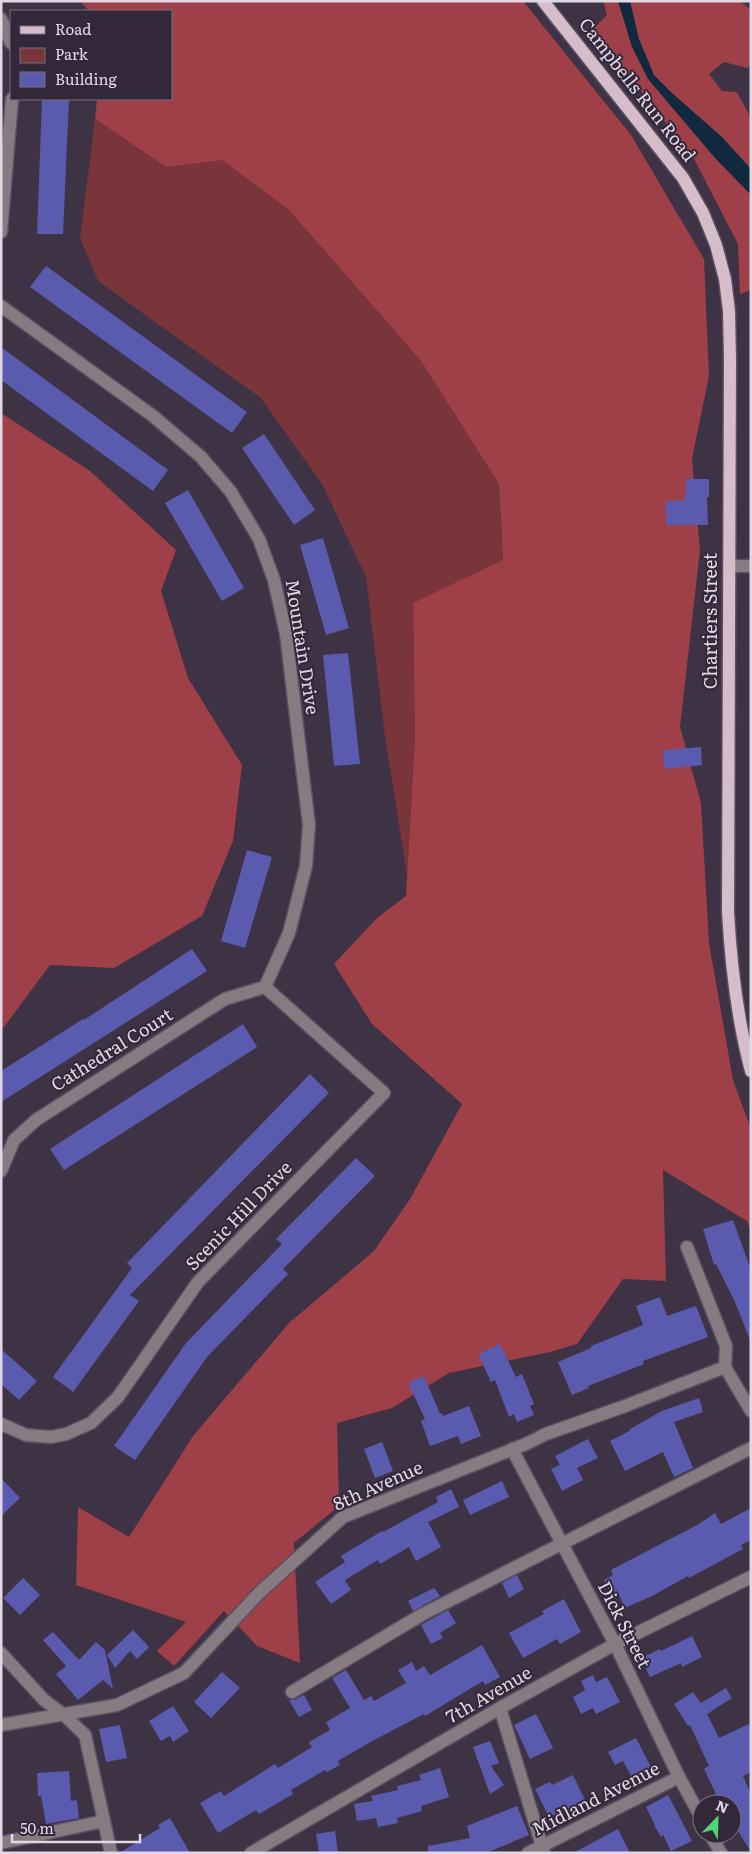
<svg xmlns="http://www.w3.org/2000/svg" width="752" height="1854" viewBox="0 0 752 1854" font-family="Literata,serif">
<rect width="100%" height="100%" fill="#3e3245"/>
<polygon fill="#793539" points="95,119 166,167 222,159 288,209 421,361 499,484 503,561 413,604 415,735 407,875 385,737 366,577 322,484 260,397 98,281 80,238"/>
<g fill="#9f3f47">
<polygon points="80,1 523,1 631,135 704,259 709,376 692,459 700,550 680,727 701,803 709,943 733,1080 751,1129 751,1232 747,1221 663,1170 666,1281 623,1279 577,1344 550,1352 449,1373 392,1408 337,1423 339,1506 294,1543 300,1663 257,1646 224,1611 174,1666 157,1651 186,1622 76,1585 78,1507 129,1537 193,1436 289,1323 374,1251 410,1199 462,1104 372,1024 334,964 377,918 406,896 415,735 413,603 503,560 499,484 421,361 288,209 222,160 166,167 95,119 97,99 171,99 171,11 89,11"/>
<polygon points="603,1 740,1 751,10 751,64 747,68 724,62 709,74 722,91 737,92 751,118 751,290 740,294 738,244 693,157 592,30 607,15"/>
<polygon points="1,413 90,471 176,550 161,591 188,678 242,765 233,841 202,916 114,968 50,965 1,1031"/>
</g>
<polygon fill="#10293e" points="618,1 630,1 639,39 654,75 673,94 722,137 751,169 751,195 715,158 648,79 632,47"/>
<g fill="#5a5bae">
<polygon points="42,99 69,99 63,234 37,234"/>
<polygon points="46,266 247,412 232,433 30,287"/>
<polygon points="1,347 168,470 153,491 1,380"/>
<polygon points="264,434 315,510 294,525 242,448"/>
<polygon points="686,479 709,479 709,497 707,497 708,525 666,525 666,501 685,500"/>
<polygon points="188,490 244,588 222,601 165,503"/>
<polygon points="323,538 349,628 326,635 300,545"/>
<polygon points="348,653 360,764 334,766 323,655"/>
<polygon points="701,747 702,765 664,769 663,750"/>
<polygon points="247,850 272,857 245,948 221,941"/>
<polygon points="192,949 207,971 1,1102 1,1071 83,1019 84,1020"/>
<polygon points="243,1024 257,1047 64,1170 50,1149"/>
<polygon points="310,1074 329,1093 130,1295 139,1301 73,1392 53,1377 132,1268 127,1263"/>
<polygon points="356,1158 375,1176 283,1269 288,1274 207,1357 135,1460 114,1446 186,1343 282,1244 276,1239"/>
<polygon points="733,1220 751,1270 750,1340 735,1302 716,1264 714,1265 703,1229"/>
<polygon points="660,1297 667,1316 696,1306 708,1337 643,1361 644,1364 588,1386 589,1388 572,1395 558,1362 591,1348 591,1346 643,1325 636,1306"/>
<polygon points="500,1344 516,1377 522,1374 534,1404 530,1406 534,1415 517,1422 514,1414 509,1417 495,1380 491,1382 478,1354"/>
<polygon points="1,1349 37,1381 19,1400 1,1384"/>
<polygon points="424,1376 440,1414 442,1413 443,1416 469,1406 481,1436 461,1444 458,1436 430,1446 421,1421 425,1419 408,1383"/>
<polygon points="699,1398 703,1412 674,1422 693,1468 674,1477 663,1452 625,1471 610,1441 631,1430 630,1429 662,1411"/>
<polygon points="588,1439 598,1458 577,1468 583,1480 562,1491 551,1469 560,1465 555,1456"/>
<polygon points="382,1442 393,1471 375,1478 364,1449"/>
<polygon points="1,1478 20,1498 1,1516"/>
<polygon points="502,1481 509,1497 470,1515 463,1500"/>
<polygon points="451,1489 459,1507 428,1522 441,1547 416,1561 409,1547 380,1564 378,1560 345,1580 351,1590 331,1604 315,1582 345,1562 341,1556 382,1531 383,1532 438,1502 436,1497"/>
<polygon points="751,1508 751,1540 741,1545 743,1549 689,1578 688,1576 652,1596 625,1608 617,1591 611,1594 604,1580 613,1575 611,1570 699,1524 715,1513 721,1524"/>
<polygon points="517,1575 524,1589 509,1598 502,1583"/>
<polygon points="23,1578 40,1595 20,1615 3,1598"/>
<polygon points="434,1588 440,1596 413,1611 408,1601"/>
<polygon points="564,1599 581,1632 560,1644 557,1639 523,1658 509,1633 544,1614 542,1611"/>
<polygon points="448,1610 456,1623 440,1633 443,1638 431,1644 421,1625"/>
<polygon points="133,1630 149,1647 137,1659 130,1651 115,1668 107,1655"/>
<polygon points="53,1632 79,1660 96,1642 105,1650 113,1689 103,1680 78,1700 56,1674 66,1666 43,1640"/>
<polygon points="692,1636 702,1657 682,1667 681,1663 650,1677 641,1658 660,1649 661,1651"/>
<polygon points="482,1645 500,1677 485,1685 483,1681 425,1716 424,1714 374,1740 338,1761 340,1765 327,1772 325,1770 291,1790 293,1794 259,1814 256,1810 218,1833 200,1803 221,1791 224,1796 275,1764 278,1768 312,1747 309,1742 330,1730 326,1722 350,1708 332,1678 346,1670 364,1700 371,1696 374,1701 406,1683 398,1670 412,1662 416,1671 424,1666 430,1675"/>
<polygon points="222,1672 240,1688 211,1718 194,1702"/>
<polygon points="593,1675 596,1682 607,1677 620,1702 596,1714 593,1708 581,1714 573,1697 585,1690 581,1681"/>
<polygon points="726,1688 732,1698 707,1714 719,1738 751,1723 751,1772 743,1776 751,1794 751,1852 732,1821 732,1804 703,1804 701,1800 716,1794 704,1769 709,1766 690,1725 688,1726 674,1704 693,1692 701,1703"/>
<polygon points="304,1695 312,1710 299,1717 289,1700 296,1699"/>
<polygon points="173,1706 189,1731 173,1742 170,1736 161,1741 149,1721"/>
<polygon points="536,1714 553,1748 530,1759 514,1725"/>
<polygon points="120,1725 127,1758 106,1762 99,1729"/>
<polygon points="636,1738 652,1769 633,1779 623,1761 615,1765 608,1752"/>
<polygon points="490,1741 499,1763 491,1766 504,1785 490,1794 473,1747"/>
<polygon points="440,1768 449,1797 421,1806 422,1811 397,1818 398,1823 378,1827 376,1818 357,1821 354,1804 373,1801 371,1796 398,1790 397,1786 421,1780 419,1775"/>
<polygon points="69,1771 71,1801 77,1800 79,1818 46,1824 41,1796 38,1796 37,1773"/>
<polygon points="573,1775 586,1802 554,1815 548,1815 535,1789 550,1782 552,1785"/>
<polygon points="668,1795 692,1841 671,1851 663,1835 661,1837 654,1825 655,1825 646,1807"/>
<polygon points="517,1806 529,1835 486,1853 428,1853 428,1846 470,1838 467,1826"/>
<polygon points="170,1818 190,1853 119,1853 160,1828 158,1825"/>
<polygon points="618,1829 630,1853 573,1853"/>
<polygon points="335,1831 338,1853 319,1853 316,1834"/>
</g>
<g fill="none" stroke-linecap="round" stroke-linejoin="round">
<g stroke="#5b5062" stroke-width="15">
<g id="minor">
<polyline points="1,19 11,43"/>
<polyline points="1,232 12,99"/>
<polyline points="1,306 153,416 201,457 231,492 259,539 274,580 286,634 309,825 306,866 289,933 265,987"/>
<polyline points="729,566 751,566"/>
<polyline points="1,1171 14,1140 36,1120 225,999 265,987"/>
<polyline points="687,1247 726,1346 725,1367 751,1411"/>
<polyline points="1,1424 26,1435 51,1437 66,1434 91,1423 118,1397 198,1282 384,1093 265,987"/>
<polyline points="512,1449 615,1644 679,1777 702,1819"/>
<polyline points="1,1653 44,1700 64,1715 85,1735 111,1853"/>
<polyline points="292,1692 423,1614 751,1448"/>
<polyline points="500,1708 544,1853"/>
<polyline points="1,1725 117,1705 184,1673 259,1593 343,1517 526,1444 546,1434 625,1406 725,1367"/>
<polyline points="710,1834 721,1853"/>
<polyline points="1,1843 104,1821"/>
<polyline points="251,1853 500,1708 615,1644 751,1577"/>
<polyline points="528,1853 679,1777"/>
</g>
</g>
<g stroke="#5b5062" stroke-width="15">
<path id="major" d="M 543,1 L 683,178 L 703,213 L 716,245 L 725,279 L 729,311 L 730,359 L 728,912 C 731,966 737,1018 751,1071"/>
</g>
<use href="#minor" stroke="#867b81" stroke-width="12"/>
<use href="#major" stroke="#d5beca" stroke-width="12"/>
</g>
<g text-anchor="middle" stroke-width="4" stroke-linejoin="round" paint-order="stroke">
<g font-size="18" fill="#e0d9e5" stroke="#33283a">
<text transform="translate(637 90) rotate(52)" y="6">Campbells Run Road</text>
<text transform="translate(711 621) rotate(-90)" y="6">Chartiers Street</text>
<text transform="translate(302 647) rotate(81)" y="6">Mountain Drive</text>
<text transform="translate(112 1050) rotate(-32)" y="6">Cathedral Court</text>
<text transform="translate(239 1216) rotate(-46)" y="6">Scenic Hill Drive</text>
<text transform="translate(378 1486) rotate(-24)" y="6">8th Avenue</text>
<text transform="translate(624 1625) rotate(63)" y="6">Dick Street</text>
<text transform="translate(489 1695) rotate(-30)" y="6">7th Avenue</text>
<text transform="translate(596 1799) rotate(-27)" y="6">Midland Avenue</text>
</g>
</g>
<rect width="752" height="1854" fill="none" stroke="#e0d9e5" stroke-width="5"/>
<rect x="10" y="10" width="162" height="90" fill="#33283a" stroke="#786f7e"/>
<rect x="20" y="26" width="25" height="8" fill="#d5beca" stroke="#786f7e"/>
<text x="55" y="35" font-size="15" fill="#e0d9e5">Road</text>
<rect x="20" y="48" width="25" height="15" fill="#793539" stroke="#786f7e"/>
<text x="55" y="60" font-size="15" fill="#e0d9e5">Park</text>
<rect x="20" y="72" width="25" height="15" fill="#5a5bae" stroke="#786f7e"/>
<text x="55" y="85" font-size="15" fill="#e0d9e5">Building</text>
<g transform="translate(717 1819) rotate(23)"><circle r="24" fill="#33283a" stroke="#786f7e"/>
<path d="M0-4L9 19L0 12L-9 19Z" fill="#4fd675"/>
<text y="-8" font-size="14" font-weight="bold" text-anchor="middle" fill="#e0d9e5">N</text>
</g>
<path d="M12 1834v8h128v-8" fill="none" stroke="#e0d9e5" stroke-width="2.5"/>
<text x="20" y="1834" font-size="15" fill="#e0d9e5" stroke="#33283a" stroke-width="4" paint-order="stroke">50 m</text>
</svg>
